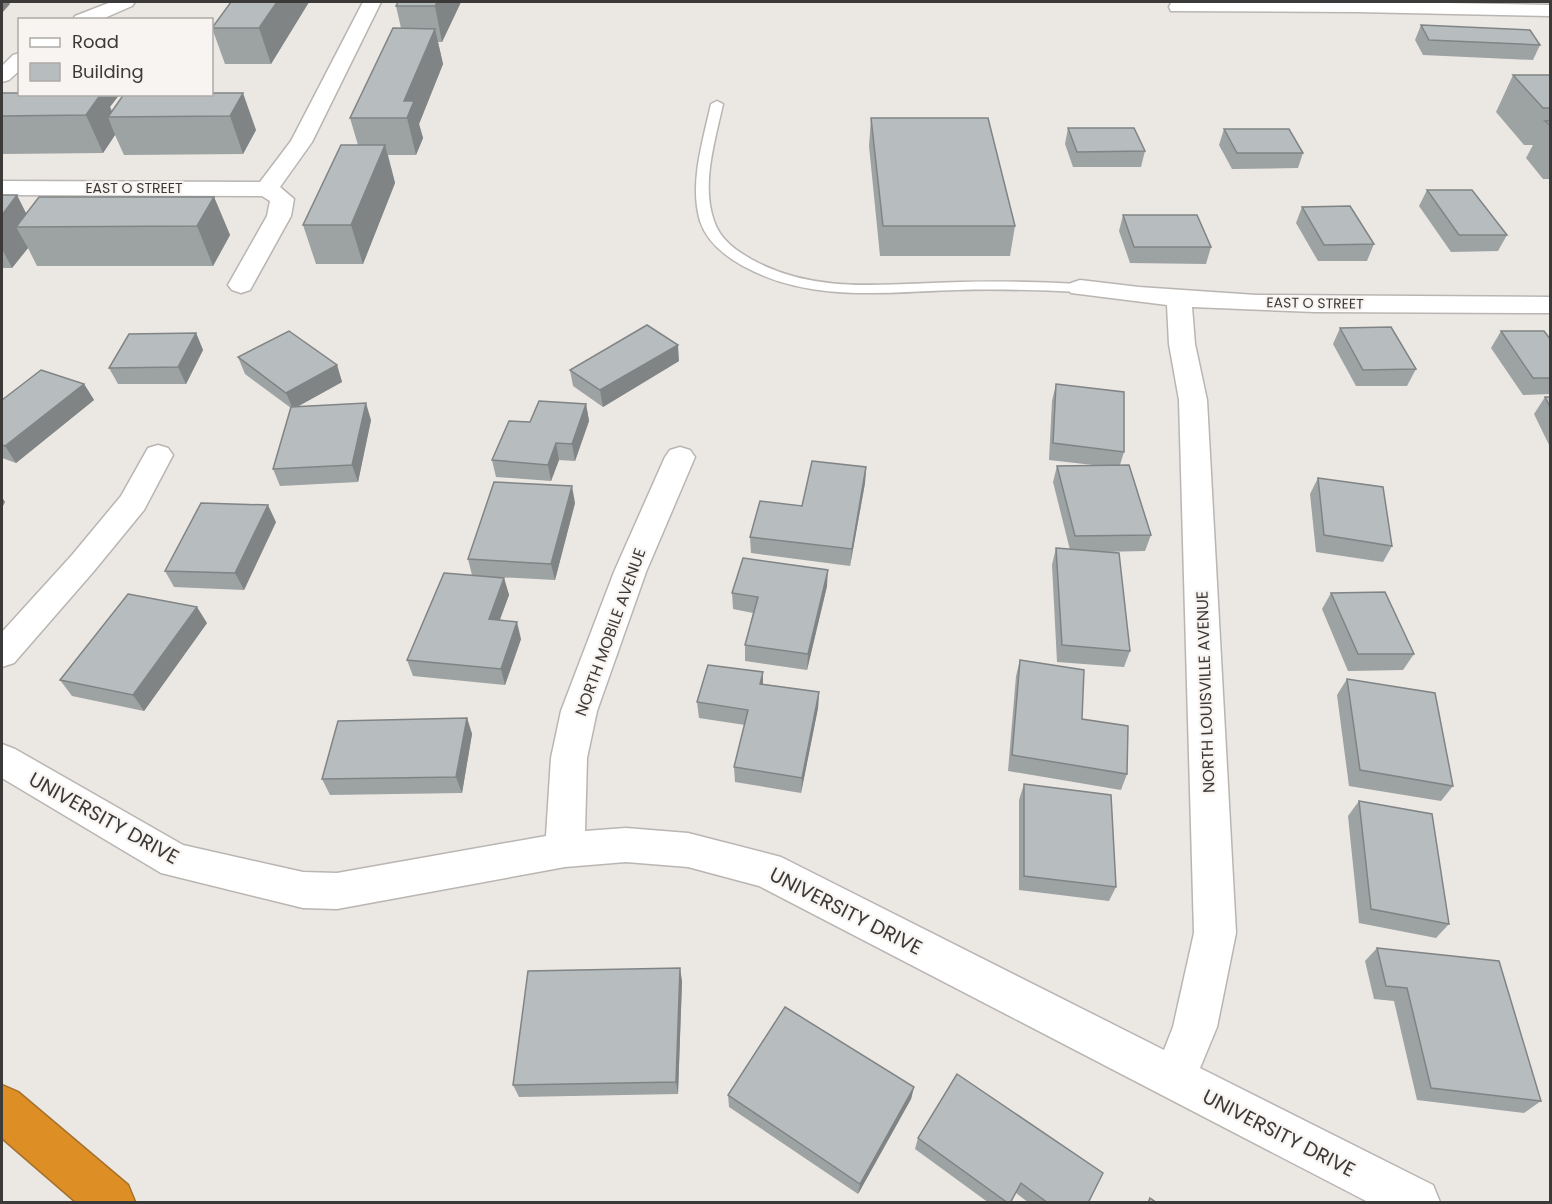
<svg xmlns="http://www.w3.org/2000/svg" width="1552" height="1204" viewBox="0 0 1552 1204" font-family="Poppins,sans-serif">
<rect width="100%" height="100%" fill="#ebe7e3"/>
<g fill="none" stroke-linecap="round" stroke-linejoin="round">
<g stroke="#b9b5b2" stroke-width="3">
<path id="service" d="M 717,101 L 723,104 C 715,141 701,184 714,221 C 720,239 735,250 751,259 C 817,296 889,283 961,282 C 1001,281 1040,282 1080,284 L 1087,288 L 1080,292 C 1039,290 998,289 957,290 C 884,292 810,303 743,266 C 725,256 707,242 700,221 C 689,183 703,141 711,104 Z"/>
</g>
<g stroke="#b9b5b2" stroke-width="3">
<g id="minor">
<polygon points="111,2 135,2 132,6 100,20 73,20 75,16"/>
<polygon points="363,2 381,2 312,142 280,187 294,199 291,216 250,290 241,293 232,290 228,285 267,216 270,201 262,196 2,195 2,181 260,182 291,141"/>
<polygon points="1178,2 1397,2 1550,5 1550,16 1356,12 1171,11 1169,7 1171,3"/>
<polygon points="20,53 20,70 9,80 2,82 2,66 13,55"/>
<polygon points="1080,280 1139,287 1256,295 1550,297 1550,313 1315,312 1192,307 1195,344 1207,400 1236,933 1217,1027 1200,1068 1433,1185 1440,1202 1368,1202 759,886 688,867 626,862 565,867 337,909 303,908 161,873 2,778 2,744 15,749 183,845 303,872 337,873 546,836 551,758 561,711 614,572 665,457 670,450 680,447 690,450 695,457 646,572 597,711 587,758 585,831 626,828 688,833 781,857 1164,1050 1173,1027 1194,933 1179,400 1169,344 1167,305 1071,293 1067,288 1071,283"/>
<polygon points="158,445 168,448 173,455 144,510 94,571 14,663 2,667 2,632 72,555 121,496 148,448"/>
</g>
</g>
<g stroke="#a5712c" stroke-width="3">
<polygon id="motorway" points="2,1085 18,1092 128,1185 135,1202 76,1202 2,1138"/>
</g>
<use href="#service" fill="#fff" fill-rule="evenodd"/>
<use href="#minor" fill="#fff" fill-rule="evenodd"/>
<use href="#motorway" fill="#dd8f25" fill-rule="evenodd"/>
</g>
<g fill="#9da2a3">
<polygon points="309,2 271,64 225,64 212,28"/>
<polygon points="398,2 461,2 442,42 438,42 443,64 419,124 423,138 416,155 388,155 395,183 363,264 316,264 303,225 358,145 350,118 401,28 396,6"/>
<polygon points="1421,25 1540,45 1533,60 1423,55 1415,40"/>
<polygon points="1513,75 1551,75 1551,179 1543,179 1526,158 1533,145 1524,145 1496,112"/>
<polygon points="2,93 110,107 112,111 212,94 256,130 243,154 124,155 115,135 103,153 2,154"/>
<polygon points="871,118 1015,226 1010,256 880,256 869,146"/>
<polygon points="1068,128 1145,151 1141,167 1073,167 1065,144"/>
<polygon points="1224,129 1303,153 1298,168 1232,169 1219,145"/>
<polygon points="1427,190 1507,235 1498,251 1451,252 1419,206"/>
<polygon points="2,195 26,213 214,197 230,235 213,266 37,266 28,248 12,268 2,268"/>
<polygon points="1302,207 1374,244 1367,261 1318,261 1296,223"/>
<polygon points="1123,215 1211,247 1206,264 1130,263 1119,231"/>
<polygon points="1340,328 1416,369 1407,386 1356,386 1333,344"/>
<polygon points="1501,331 1551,340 1551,394 1523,395 1491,348"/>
<polygon points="196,333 203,350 186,384 118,384 109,368"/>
<polygon points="238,357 337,365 342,382 297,407 371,420 358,482 280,486 273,469 291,408 245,374"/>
<polygon points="679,361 603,407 573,386 570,370"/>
<polygon points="84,384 94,400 16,463 2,458 2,400"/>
<polygon points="1056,384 1124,452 1120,465 1151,535 1145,551 1101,552 1130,651 1124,667 1057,662 1052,565 1056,548 1070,550 1053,482 1057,466 1093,465 1049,460 1052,401"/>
<polygon points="1545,397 1551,397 1551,449 1534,414"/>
<polygon points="586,404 589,421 575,461 559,460 551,481 496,477 492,460 530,422"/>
<polygon points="866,467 865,483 850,566 751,553 750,537"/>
<polygon points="1318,478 1392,546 1383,562 1316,552 1310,494"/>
<polygon points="575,503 555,580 476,576 504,578 509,595 499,620 521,639 505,685 413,676 407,660 472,575 468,559"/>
<polygon points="276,522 244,590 174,587 165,571"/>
<polygon points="827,586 807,670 745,661 745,645 753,613 733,609 732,593"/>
<polygon points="1331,593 1414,654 1403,670 1348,671 1322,609"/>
<polygon points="207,623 144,711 72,696 60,680"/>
<polygon points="1020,660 1082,719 1127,774 1121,790 1008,771 1016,676"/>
<polygon points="1347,679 1453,786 1441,801 1349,786 1337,695"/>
<polygon points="763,684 819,692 818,708 801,793 735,782 734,767 745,725 699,718 697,702"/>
<polygon points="467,718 472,734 462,793 330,795 322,779"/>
<polygon points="1024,784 1116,887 1109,901 1019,890 1019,800"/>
<polygon points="1359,801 1449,924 1436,938 1359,923 1348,816"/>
<polygon points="1377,948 1541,1101 1524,1113 1417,1100 1394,1001 1374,999 1365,961"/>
<polygon points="682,981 678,1094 519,1097 513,1085"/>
<polygon points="914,1087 911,1099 858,1194 729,1107 728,1095"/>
<polygon points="918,1138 1088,1203 1029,1203 1016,1193 1011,1203 989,1203 915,1149"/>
</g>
<g fill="#808485">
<polygon points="2,2 9,2 10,4 2,13"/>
<polygon points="277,2 309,2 271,64 259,28"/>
<polygon points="437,2 461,2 442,42 435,6"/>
<polygon points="435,29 443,64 419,124 423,138 416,155 407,118 404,101"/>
<polygon points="243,93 256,130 243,154 230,116"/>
<polygon points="97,94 120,94 110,107 114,117 108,117 115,135 103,153 86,115"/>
<polygon points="385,145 395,183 363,264 351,225"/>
<polygon points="17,195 33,227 16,227 28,248 12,268 2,249 2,215"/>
<polygon points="214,197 230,235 213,266 197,226"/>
<polygon points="196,333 203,350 186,384 178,367"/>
<polygon points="678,345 679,361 603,407 600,390"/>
<polygon points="337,365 342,382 293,409 286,393"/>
<polygon points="84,384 94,400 16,463 5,446"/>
<polygon points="366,403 371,420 358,482 352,465"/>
<polygon points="586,404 589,421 575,461 572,444"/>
<polygon points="556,443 559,460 551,481 548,465"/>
<polygon points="866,467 865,483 850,566 852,549"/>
<polygon points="572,486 575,503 555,580 551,564"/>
<polygon points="2,497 5,502 2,508"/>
<polygon points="268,505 276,522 244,590 235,573"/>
<polygon points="828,570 827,586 807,670 808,654"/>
<polygon points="504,578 509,595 494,636 489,619"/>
<polygon points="197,607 207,623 144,711 133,695"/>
<polygon points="517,622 521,639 505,685 501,669"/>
<polygon points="763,672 763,688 760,684"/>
<polygon points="819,692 818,708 801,793 802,778"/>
<polygon points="467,718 472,734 462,793 456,777"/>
<polygon points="680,968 682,981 678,1094 676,1082"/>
<polygon points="914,1087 911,1099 858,1194 860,1184"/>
</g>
<g fill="#b7bcbe" stroke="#808485" stroke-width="1.5">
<polygon points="231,2 277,2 259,28 212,28"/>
<polygon points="398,2 437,2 435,6 396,6"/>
<polygon points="1421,25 1530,30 1540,45 1429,40"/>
<polygon points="393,28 435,29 404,101 414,101 407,118 350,118"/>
<polygon points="1513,75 1551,75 1551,108 1543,108"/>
<polygon points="2,93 20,93 20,94 101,94 86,115 2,116"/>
<polygon points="212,93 243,93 230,116 108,117 124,94 212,94"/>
<polygon points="871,118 988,118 1015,226 883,226"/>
<polygon points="1545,121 1551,121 1551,126"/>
<polygon points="1068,128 1134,128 1145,151 1077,152"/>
<polygon points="1224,129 1289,129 1303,153 1237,153"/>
<polygon points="341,145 385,145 351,225 303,225"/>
<polygon points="1427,190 1472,190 1507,235 1459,235"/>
<polygon points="2,195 17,195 2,215"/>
<polygon points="39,197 214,197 197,226 16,227"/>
<polygon points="1350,206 1374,244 1324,245 1302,207"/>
<polygon points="1123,215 1197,215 1211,247 1134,247"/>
<polygon points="647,325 678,345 600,390 570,370"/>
<polygon points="1391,327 1416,369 1363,370 1340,328"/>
<polygon points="289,331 337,365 286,393 238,357"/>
<polygon points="1501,331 1544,331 1551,340 1551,378 1533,378"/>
<polygon points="196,333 178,367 109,368 129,334"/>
<polygon points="41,370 84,384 5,446 2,445 2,400"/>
<polygon points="1056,384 1124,392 1124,452 1053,443"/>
<polygon points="1545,397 1551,397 1551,409"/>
<polygon points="539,401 586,404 572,444 556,443 548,465 492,460 509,421 530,422"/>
<polygon points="366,403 352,465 273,469 291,407"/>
<polygon points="812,461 866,467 852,549 750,537 760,501 802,506"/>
<polygon points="1129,465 1151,535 1075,536 1057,466"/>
<polygon points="1318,478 1383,487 1392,546 1324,535"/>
<polygon points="494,482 572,486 551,564 468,559"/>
<polygon points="201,503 268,505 235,573 165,571"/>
<polygon points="1056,548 1119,553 1130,651 1062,645"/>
<polygon points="743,558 828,570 808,654 745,645 758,597 732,593"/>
<polygon points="444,573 504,578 489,619 517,622 501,669 407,660"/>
<polygon points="1385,592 1414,654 1358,654 1331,593"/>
<polygon points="128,594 197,607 133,695 60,680"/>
<polygon points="1020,660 1084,670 1082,719 1128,726 1127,774 1012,755"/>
<polygon points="708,665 763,672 760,684 819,692 802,778 734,767 748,710 697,702"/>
<polygon points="1347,679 1435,693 1453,786 1360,770"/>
<polygon points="467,718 456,777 322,779 338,721"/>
<polygon points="1024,784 1111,795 1116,887 1024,876"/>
<polygon points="1359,801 1432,814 1449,924 1371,909"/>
<polygon points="1377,948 1499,961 1541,1101 1431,1088 1407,988 1386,986"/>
<polygon points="680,968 676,1082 513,1085 528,971"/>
<polygon points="785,1007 914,1087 860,1184 728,1095"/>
<polygon points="957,1074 1103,1173 1088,1203 1048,1203 1021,1183 1010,1203 1008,1203 918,1138"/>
<polygon points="1150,1198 1157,1203 1148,1203"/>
</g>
<g text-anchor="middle" stroke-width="4.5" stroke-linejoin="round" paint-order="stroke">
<g font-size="14" fill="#3c3a39" stroke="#f8f4f1">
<text x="134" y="193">EAST O STREET</text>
<text transform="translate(1315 303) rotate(1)" y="5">EAST O STREET</text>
</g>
<g font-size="16" fill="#3c3a39" stroke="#f8f4f1">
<text transform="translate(610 632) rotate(-70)" y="6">NORTH MOBILE AVENUE</text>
<text transform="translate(1205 692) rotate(-92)" y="6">NORTH LOUISVILLE AVENUE</text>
</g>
<g font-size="20" fill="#3c3a39" stroke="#f8f4f1">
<text transform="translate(104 818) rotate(29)" y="7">UNIVERSITY DRIVE</text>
<text transform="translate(846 911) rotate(27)" y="7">UNIVERSITY DRIVE</text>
<text transform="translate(1279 1133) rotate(27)" y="7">UNIVERSITY DRIVE</text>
</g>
</g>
<rect width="1552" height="1204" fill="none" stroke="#3c3a39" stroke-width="6"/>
<rect x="18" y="18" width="195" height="78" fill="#f8f4f1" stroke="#adaaa7" stroke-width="1.5"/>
<rect x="30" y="38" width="30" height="9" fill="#ffffff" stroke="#adaaa7" stroke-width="1.5"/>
<text x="72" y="48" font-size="18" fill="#3c3a39">Road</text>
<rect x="30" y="63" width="30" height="18" fill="#b7bcbe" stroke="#adaaa7" stroke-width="1.5"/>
<text x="72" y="78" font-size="18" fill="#3c3a39">Building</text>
</svg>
